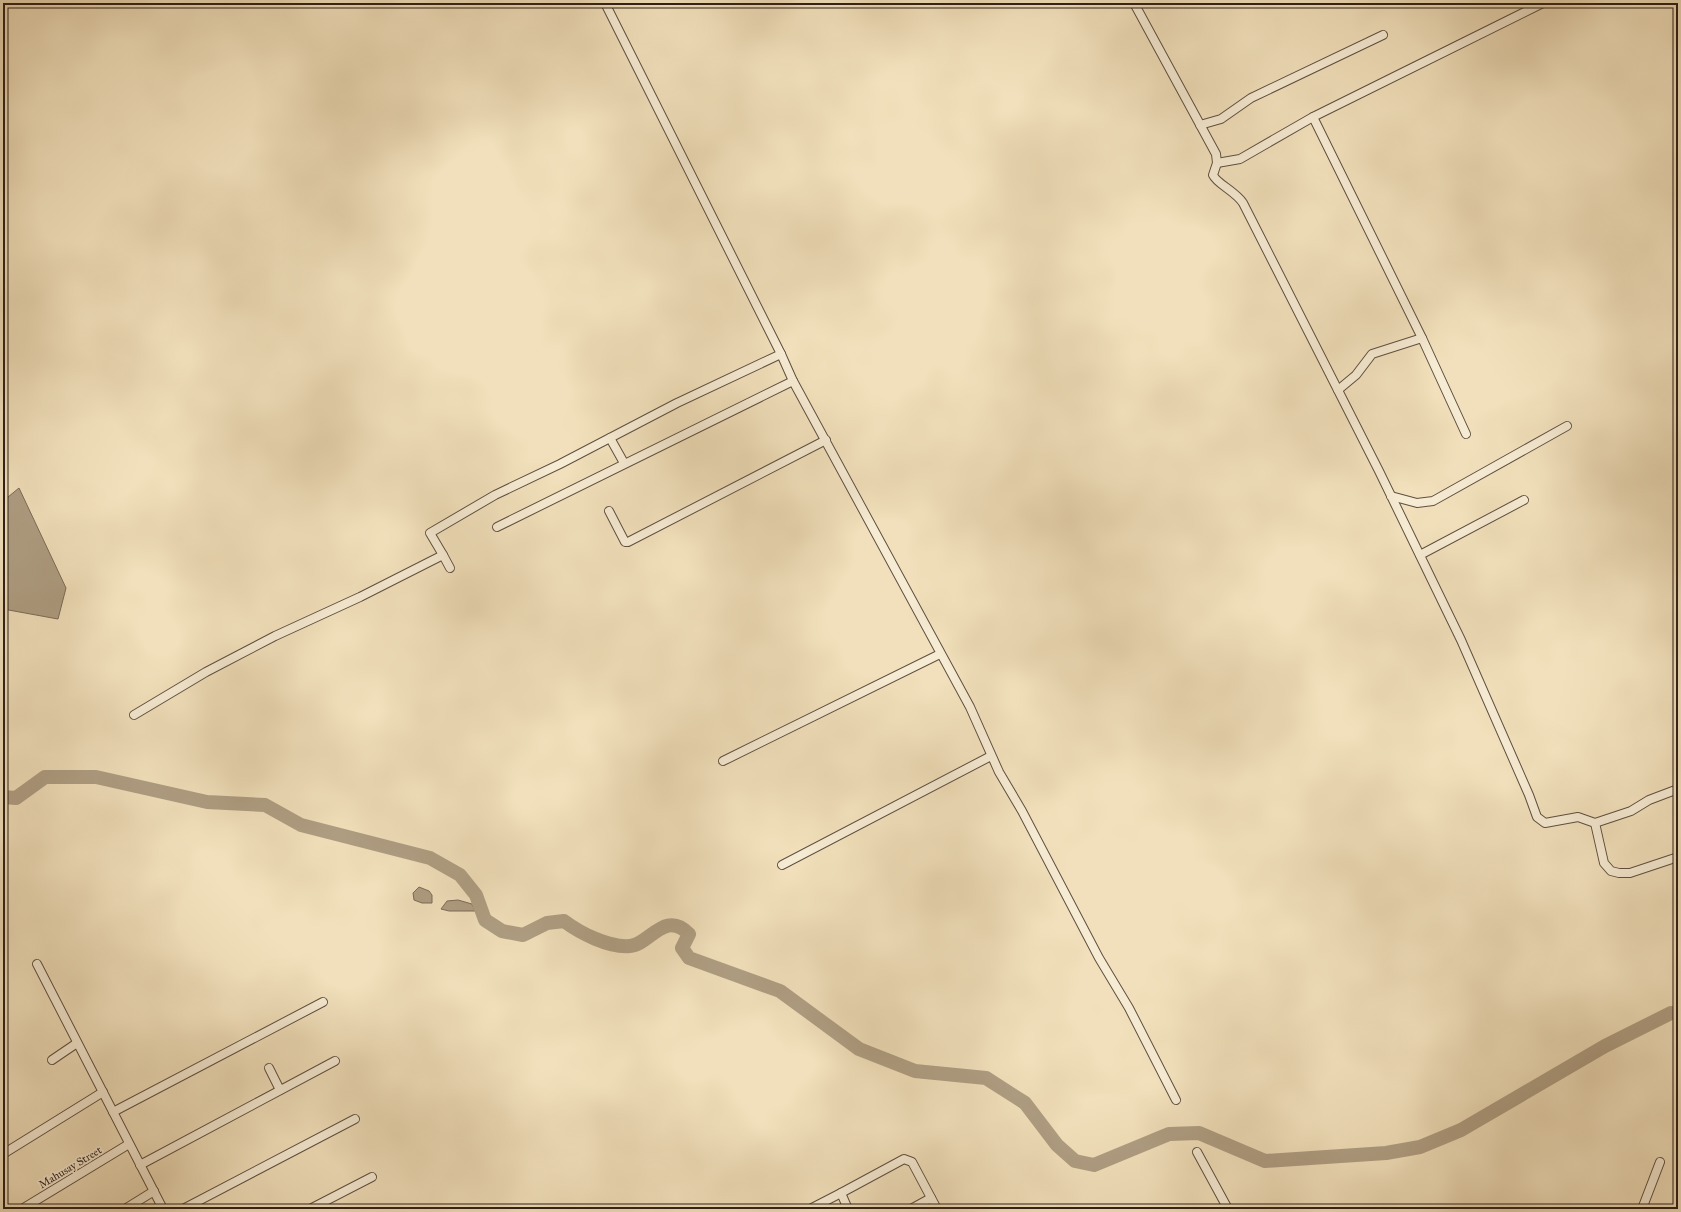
<svg xmlns="http://www.w3.org/2000/svg" width="1681" height="1212" viewBox="0 0 1681 1212" font-family="'IM FELL Great Primer',serif">
<rect width="100%" height="100%" fill="#f1e0bb"/>
<filter id="stains"><feTurbulence type="fractalNoise" baseFrequency=".005" numOctaves="4"/><feColorMatrix values="0 0 0 0 .2 0 0 0 0 .09 0 0 0 0 .02 0 0 0 .5 -.17"/></filter>
<radialGradient id="worn" r=".72"><stop offset=".6" stop-color="#630" stop-opacity="0"/><stop offset="1" stop-color="#630" stop-opacity=".3"/></radialGradient>
<g fill="#af9e83" stroke="#7c6b58">
<polygon points="19,488 66,588 58,619 3,609 3,512 8,497"/>
<polygon points="419,887 429,891 432,895 432,903 422,903 414,900 413,893"/>
<polygon points="458,900 472,904 475,911 449,911 441,909 447,901"/>
</g>
<g fill="none" stroke-linecap="round" stroke-linejoin="round">
<path stroke="#af9e83" stroke-width="14" d="M 3,797 L 16,798 L 45,777 L 96,777 L 207,802 L 265,805 L 301,825 L 430,858 L 460,875 L 476,895 L 485,920 L 502,931 L 523,935 L 547,923 L 564,921 C 580,933 609,948 630,946 C 649,945 665,909 689,934 L 682,948 L 689,958 L 780,991 L 859,1049 L 915,1071 L 986,1078 L 1025,1103 L 1057,1145 L 1075,1161 L 1094,1165 L 1169,1134 L 1199,1133 L 1265,1161 L 1386,1153 L 1420,1147 L 1461,1130 L 1605,1046 L 1671,1013 L 1678,1013"/>
<g stroke="#604f40" stroke-width="10">
<g id="minor">
<polyline points="605,3 781,354 793,381 970,707 999,772 1022,811 1099,958 1129,1008 1176,1100"/>
<path d="M 1134,3 L 1216,154 L 1217,163 L 1213,175 C 1217,184 1235,191 1243,203 L 1379,471 L 1461,640 L 1529,795 L 1537,817 L 1545,823 L 1578,817 L 1595,823 L 1631,811 L 1649,800 L 1678,789"/>
<polyline points="1313,117 1422,338"/>
<polyline points="1200,125 1221,119 1251,98 1383,35"/>
<polyline points="1217,163 1240,159 1313,117 1543,3"/>
<polyline points="1338,390 1356,375 1372,354 1422,338 1466,434"/>
<polyline points="610,438 624,463"/>
<polyline points="1391,496 1417,503 1433,501 1567,426"/>
<polyline points="609,511 625,542 628,542 826,440"/>
<polyline points="497,527 793,381"/>
<polyline points="443,555 450,568"/>
<polyline points="1420,555 1524,500"/>
<polyline points="134,715 206,672 275,636 360,597 443,555 430,533 495,495 560,464 677,403 781,354"/>
<polyline points="723,761 940,654"/>
<polyline points="1595,823 1604,863 1611,871 1619,873 1630,873 1678,857"/>
<polyline points="782,865 991,756"/>
<polyline points="37,964 163,1209"/>
<polyline points="52,1060 77,1043"/>
<polyline points="269,1068 280,1090"/>
<polyline points="113,1112 323,1002"/>
<polyline points="1197,1152 1228,1209"/>
<polyline points="3,1154 103,1092"/>
<polyline points="140,1165 335,1061"/>
<polyline points="841,1193 904,1159 912,1162 937,1209"/>
<polyline points="22,1209 129,1144"/>
<polyline points="125,1209 154,1191"/>
<polyline points="183,1209 355,1119"/>
<polyline points="310,1209 372,1177"/>
<polyline points="810,1209 841,1193 848,1209"/>
<polyline points="911,1209 931,1198"/>
<polyline points="1642,1209 1660,1162"/>
</g>
</g>
<use href="#minor" stroke="#f6ebd3" stroke-width="8"/>
</g>
<g text-anchor="middle" stroke-width="3.5" stroke-linejoin="round" paint-order="stroke">
<g font-size="11" fill="#2f1f17" stroke="#f6ebd3">
<text transform="translate(70 1167) rotate(-31)" y="4">Mahusay Street</text>
</g>
</g>
<rect width="1681" height="1212" fill="none" stroke="#f1e0bb" stroke-width="16"/>
<rect x="4" y="4" width="1673" height="1204" fill="none" stroke="#2f1f17" stroke-width="2"/>
<rect x="8" y="8" width="1665" height="1196" fill="none" stroke="#2f1f17"/>
<rect width="100%" height="100%" filter="url(#stains)"/>
<rect width="100%" height="100%" fill="url(#worn)"/>
</svg>
